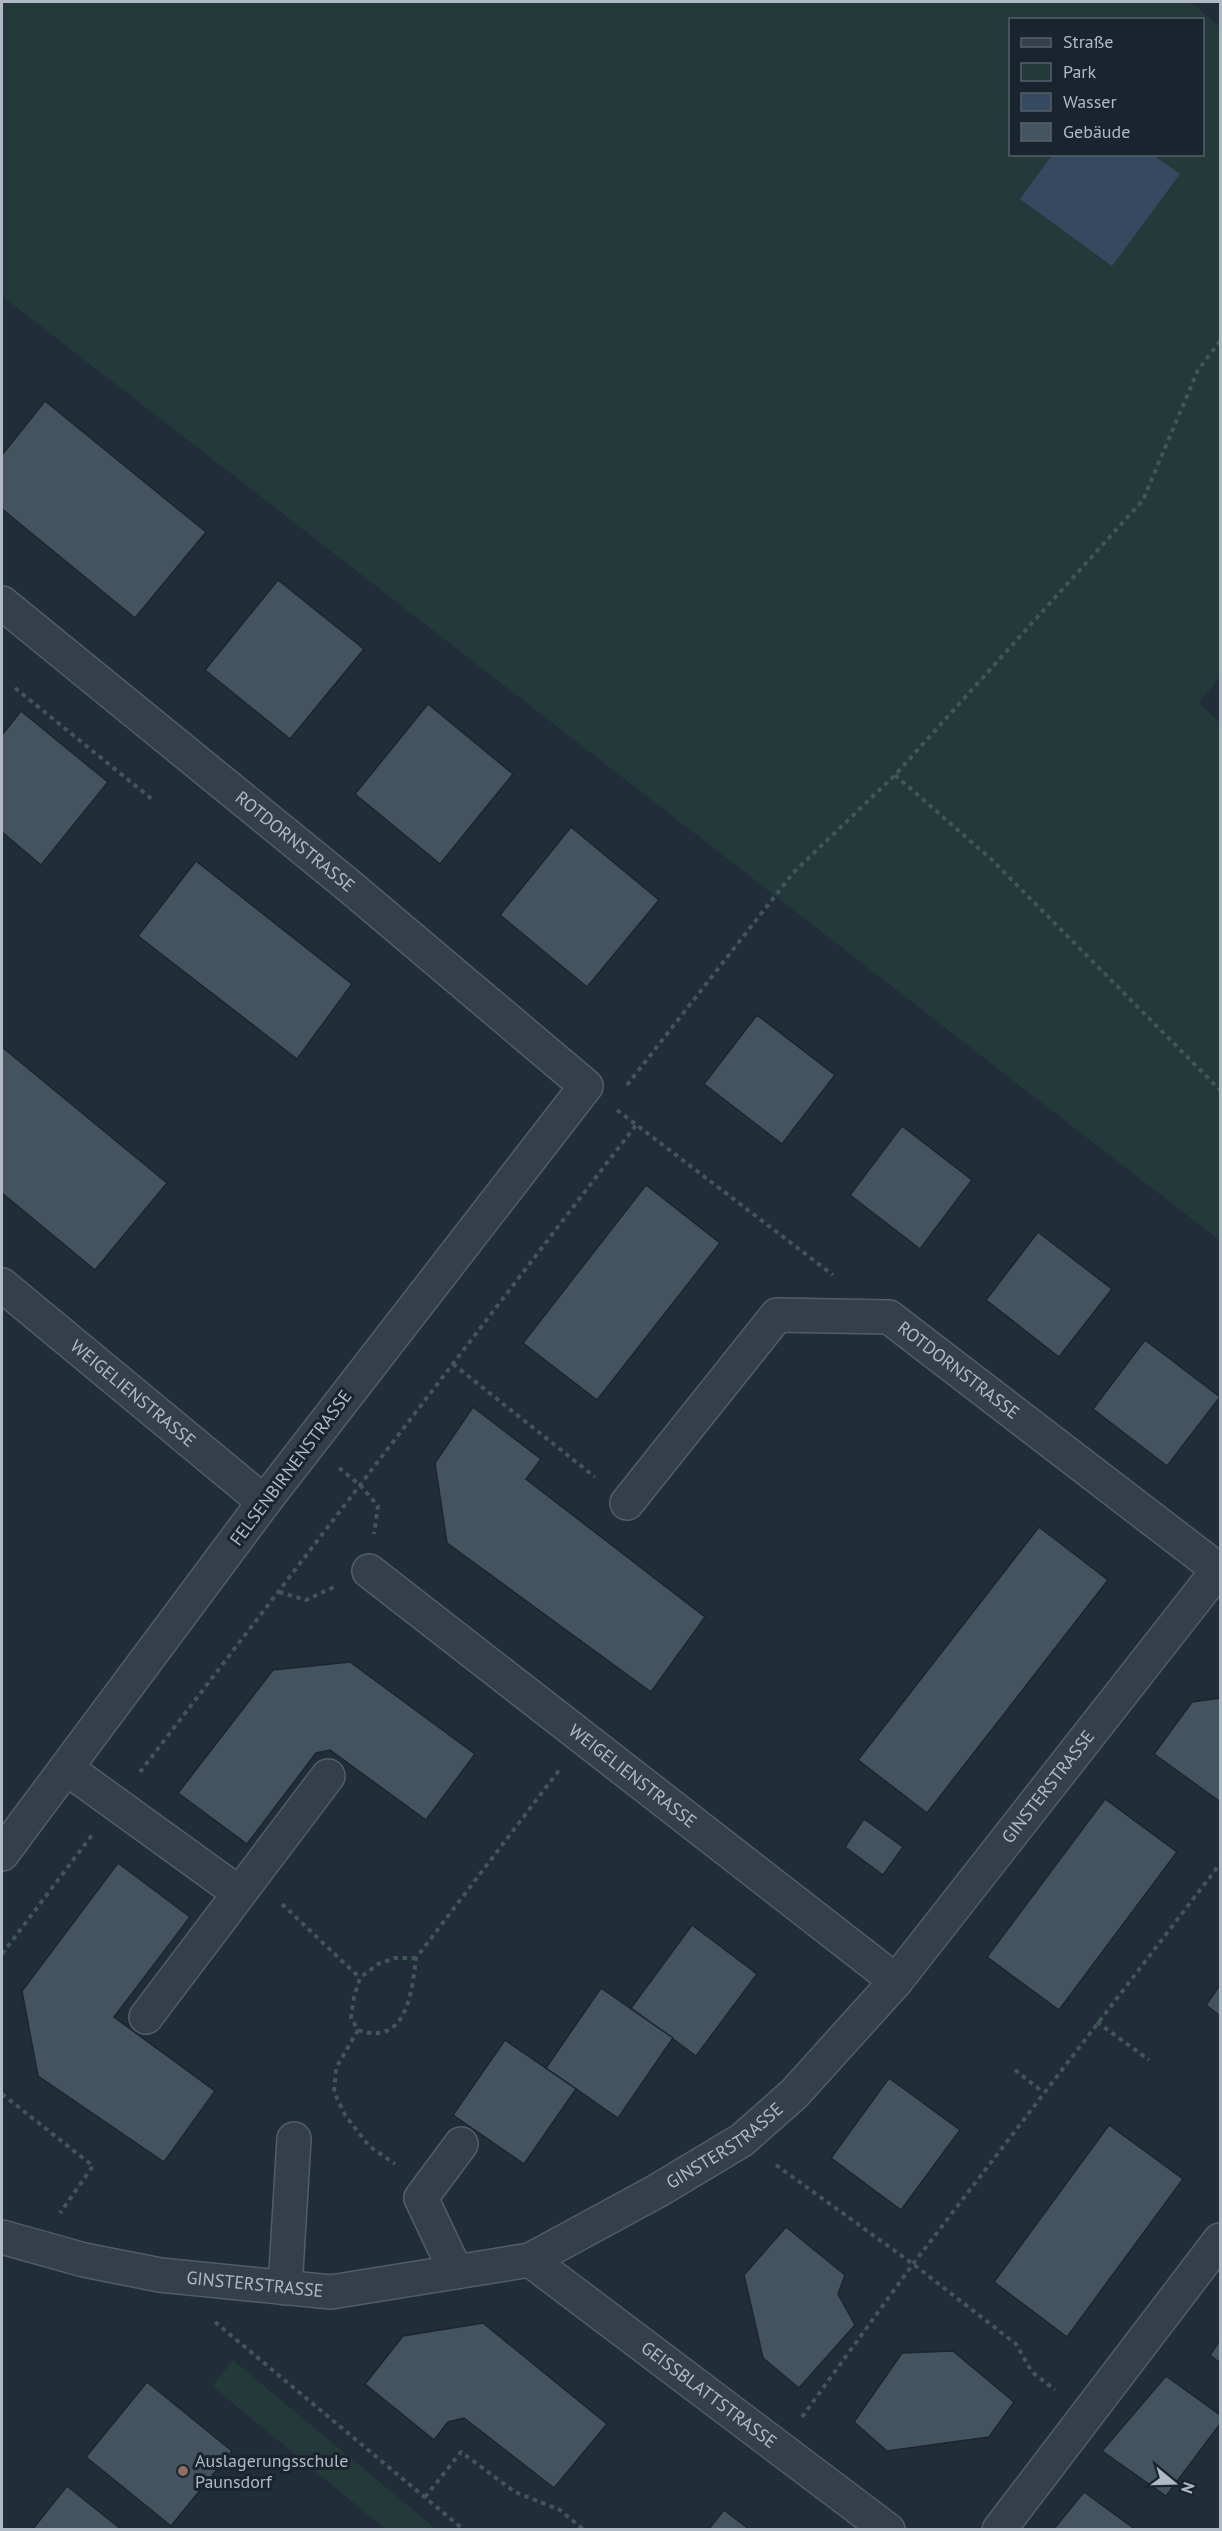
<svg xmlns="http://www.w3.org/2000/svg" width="1222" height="2531" viewBox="0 0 1222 2531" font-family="'PT Sans',sans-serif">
<rect width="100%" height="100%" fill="#212d39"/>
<g fill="#23393a" fill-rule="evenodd">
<path d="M 2,2 L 1191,2 L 1220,27 L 1220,677 L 1199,703 L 1220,722 L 1220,1241 L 2,296 ZM 1010,20 L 1202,20 L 1202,154 L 1010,154 Z"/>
<polygon points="233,2360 436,2529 385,2529 212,2386"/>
</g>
<polygon fill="#354a60" points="1052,155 1153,155 1180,174 1112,266 1020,199"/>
<g fill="#445360" stroke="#1c2630" stroke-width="1.5">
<polygon points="45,401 206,532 135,618 2,509 2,455"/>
<polygon points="278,580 364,649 290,739 205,670"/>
<polygon points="428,704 513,774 440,864 355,794"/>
<polygon points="21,711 108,782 41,865 2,832 2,735"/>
<polygon points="571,827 659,900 587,987 500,915"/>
<polygon points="196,861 352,984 297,1059 138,936"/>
<polygon points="757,1015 835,1075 782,1144 704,1084"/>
<polygon points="2,1047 167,1183 95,1270 2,1193"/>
<polygon points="902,1126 972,1180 920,1249 850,1195"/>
<polygon points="646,1185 720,1243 597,1400 523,1343"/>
<polygon points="1038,1232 1112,1289 1059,1357 986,1300"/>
<polygon points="1145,1340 1220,1397 1167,1466 1093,1409"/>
<polygon points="473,1407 541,1459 526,1479 705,1617 651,1692 447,1543 435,1463"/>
<polygon points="1039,1527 1108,1580 927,1813 858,1760"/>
<polygon points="350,1662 475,1754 426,1820 330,1750 316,1753 247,1844 178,1793 273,1670"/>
<polygon points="1220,1698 1220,1799 1219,1801 1154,1754 1192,1702"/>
<polygon points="1105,1799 1177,1852 1059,2010 987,1957"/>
<polygon points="864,1819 903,1847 883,1875 845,1847"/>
<polygon points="118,1863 190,1917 114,2017 215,2091 164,2162 38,2076 22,1991"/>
<polygon points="692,1925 757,1974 696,2056 631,2008"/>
<polygon points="1220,1985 1220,2016 1206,2005"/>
<polygon points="601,1988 673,2038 618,2118 546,2068"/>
<polygon points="505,2040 576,2089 524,2164 453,2115"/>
<polygon points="889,2078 960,2130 901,2210 831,2158"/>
<polygon points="1109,2125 1183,2179 1067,2337 994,2282"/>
<polygon points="786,2227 845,2275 838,2294 855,2325 799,2388 763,2358 744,2275"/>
<polygon points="483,2323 607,2424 554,2488 464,2418 448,2422 434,2440 365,2384 403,2336"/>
<polygon points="1220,2340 1220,2363 1210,2355"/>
<polygon points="953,2351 1014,2402 989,2437 887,2451 854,2422 902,2353"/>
<polygon points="1166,2376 1220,2415 1220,2424 1166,2496 1102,2451"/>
<polygon points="147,2382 232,2451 171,2526 86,2457"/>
<polygon points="67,2486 122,2530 32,2530"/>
<polygon points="1084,2492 1136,2530 1053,2530"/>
<polygon points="724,2510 750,2530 708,2530"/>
</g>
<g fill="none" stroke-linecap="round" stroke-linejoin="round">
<g stroke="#525d67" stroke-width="36">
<g id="minor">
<path id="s1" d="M 2,603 L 348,885 L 586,1086 L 264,1502 L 2,1854"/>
<path id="s2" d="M 2,1285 L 264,1502"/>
<path id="s3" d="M 627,1503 L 777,1315 L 889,1317 L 1220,1571"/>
<path id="s4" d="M 369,1571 L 896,1981"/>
<polyline points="66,1768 239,1893"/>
<polyline points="146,2017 328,1776"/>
<path id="s5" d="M 2,2237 L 84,2260 L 160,2275 L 331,2292 L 530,2260 L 657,2191 L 742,2140 L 794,2094 L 896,1981 L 1219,1569"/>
<path id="s6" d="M 530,2260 L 888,2530"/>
<polyline points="456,2272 421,2198 461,2144"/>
<polyline points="285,2288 294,2139"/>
<polyline points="999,2530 1220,2240"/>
</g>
</g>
<g stroke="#405657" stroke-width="4" stroke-dasharray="4.5 4.5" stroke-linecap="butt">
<polyline points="15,688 153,800"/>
<polyline points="895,775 992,860 1220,1090"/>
<polyline points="627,1085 793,873 895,775 1143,500 1198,370 1220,341"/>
<polyline points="617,1110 833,1275"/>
<polyline points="453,1364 595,1477"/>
<polyline points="339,1468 360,1485 378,1506 374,1534"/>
<polyline points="279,1592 306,1600 334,1587"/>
<polyline points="140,1772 636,1125"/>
<polyline points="282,1904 360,1978"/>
<polyline points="2,1954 92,1835"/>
<path d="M 416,1958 L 395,1958 L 378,1964 L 360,1978 L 354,1997 L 351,2018 L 358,2030 C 406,2047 412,1993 416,1958 L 560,1769"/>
<polyline points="1097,2022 1149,2060"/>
<polyline points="358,2030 336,2068 334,2092 345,2115 369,2146 395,2164"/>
<polyline points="1015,2070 1043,2092"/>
<polyline points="2,2094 93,2166 60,2213"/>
<polyline points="776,2165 913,2264 1016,2344 1032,2372 1055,2390"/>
<polyline points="215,2322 464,2530"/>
<polyline points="802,2417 913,2264 1220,1864"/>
<polyline points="425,2497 461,2452 515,2492 560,2510 584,2530"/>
</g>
<use href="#minor" stroke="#343f49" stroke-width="33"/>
</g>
<circle fill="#8d6e63" stroke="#1a242e" stroke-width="2" cx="183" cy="2471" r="6"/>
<g text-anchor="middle" stroke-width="6" stroke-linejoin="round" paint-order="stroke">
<g font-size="18" fill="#afbac5" stroke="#1a242e">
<text dy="6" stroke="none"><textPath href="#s1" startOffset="378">ROTDORNSTRASSE</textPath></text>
<text dy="6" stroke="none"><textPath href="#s3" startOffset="440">ROTDORNSTRASSE</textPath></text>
<text dy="6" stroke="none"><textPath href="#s2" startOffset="170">WEIGELIENSTRASSE</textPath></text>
<text transform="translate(291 1468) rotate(-53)" y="6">FELSENBIRNENSTRASSE</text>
<text dy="6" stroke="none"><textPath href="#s4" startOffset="334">WEIGELIENSTRASSE</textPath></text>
<text dy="6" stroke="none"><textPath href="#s5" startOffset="1248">GINSTERSTRASSE</textPath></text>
<text dy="6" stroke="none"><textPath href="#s5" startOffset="762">GINSTERSTRASSE</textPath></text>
<text dy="6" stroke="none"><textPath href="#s5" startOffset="258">GINSTERSTRASSE</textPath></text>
<text dy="6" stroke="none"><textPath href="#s6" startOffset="224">GEISSBLATTSTRASSE</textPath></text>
</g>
<g font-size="18" fill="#afbac5" stroke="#1a242e" text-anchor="start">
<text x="195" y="2467">Auslagerungsschule<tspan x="195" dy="21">Paunsdorf</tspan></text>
</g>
</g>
<rect width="1222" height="2531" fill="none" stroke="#afbac5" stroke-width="6"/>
<rect x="1009" y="18" width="195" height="138" fill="#1a242e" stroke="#56606a" stroke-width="1.5"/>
<rect x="1021" y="38" width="30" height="9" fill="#343f49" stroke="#56606a" stroke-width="1.5"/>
<text x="1063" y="48" font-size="18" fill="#afbac5">Straße</text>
<rect x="1021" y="63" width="30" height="18" fill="#23393a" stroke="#56606a" stroke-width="1.5"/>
<text x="1063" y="78" font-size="18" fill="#afbac5">Park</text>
<rect x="1021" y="93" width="30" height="18" fill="#354a60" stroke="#56606a" stroke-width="1.5"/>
<text x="1063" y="108" font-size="18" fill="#afbac5">Wasser</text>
<rect x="1021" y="123" width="30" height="18" fill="#445360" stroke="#56606a" stroke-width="1.5"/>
<text x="1063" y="138" font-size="18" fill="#afbac5">Gebäude</text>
<g transform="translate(1174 2483) rotate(109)" stroke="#1a242e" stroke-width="4.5" paint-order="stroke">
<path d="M0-4.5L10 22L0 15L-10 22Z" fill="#afbac5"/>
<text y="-9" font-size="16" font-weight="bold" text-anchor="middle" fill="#afbac5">N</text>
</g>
</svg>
